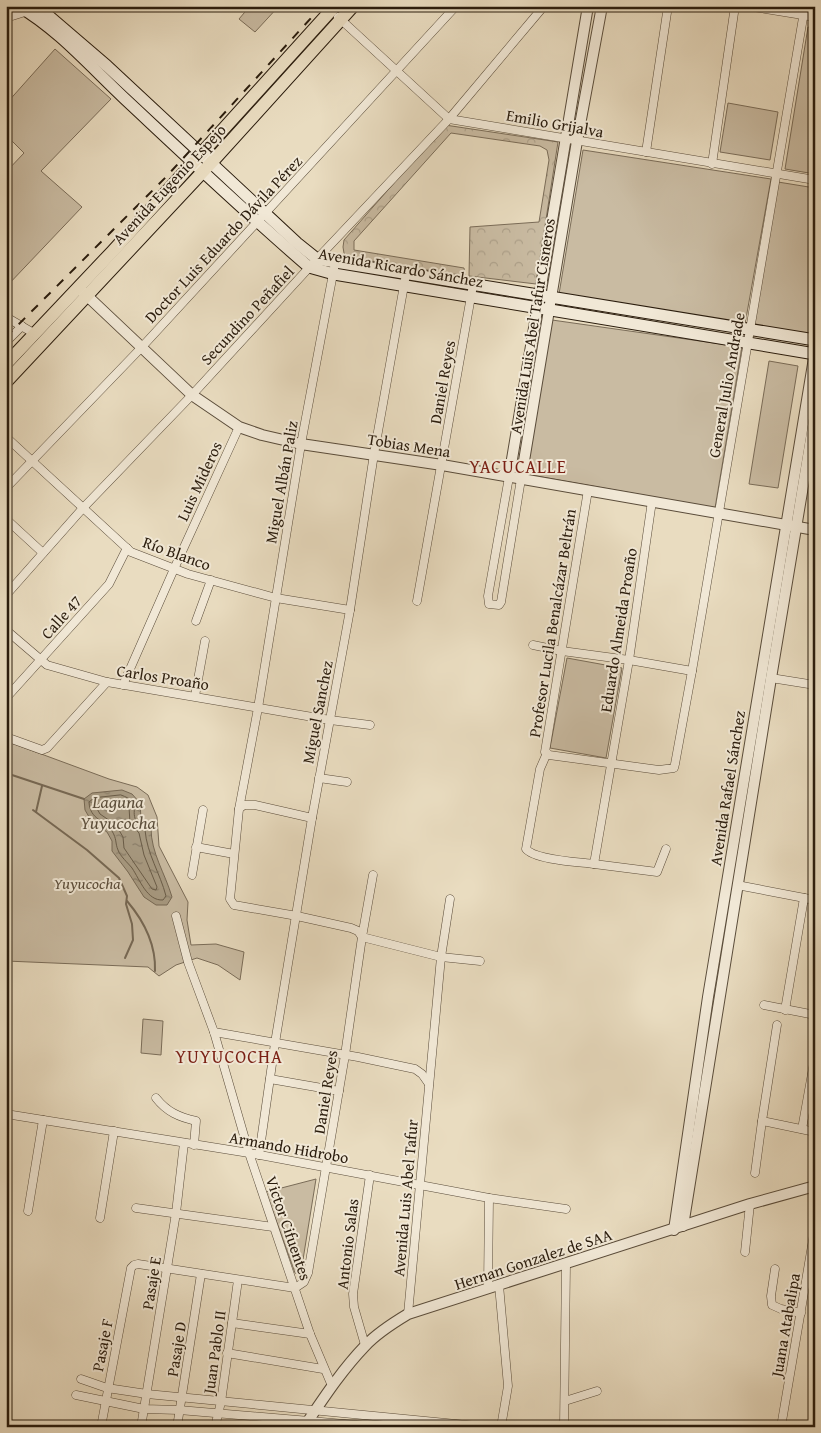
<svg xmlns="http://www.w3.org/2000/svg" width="821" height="1433" viewBox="0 0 821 1433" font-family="'Gentium Book Plus',serif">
<defs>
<pattern id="forest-crowns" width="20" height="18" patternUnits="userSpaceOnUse" patternTransform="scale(1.25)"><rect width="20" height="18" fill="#c9bba2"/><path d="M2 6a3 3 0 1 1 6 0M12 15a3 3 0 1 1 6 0" fill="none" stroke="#ada08a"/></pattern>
<pattern id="water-ripples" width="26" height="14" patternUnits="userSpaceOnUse" patternTransform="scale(1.25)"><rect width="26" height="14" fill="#a89b83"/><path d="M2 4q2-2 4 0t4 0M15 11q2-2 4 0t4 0" fill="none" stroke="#897e6a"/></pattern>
</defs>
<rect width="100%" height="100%" fill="#e9dcc0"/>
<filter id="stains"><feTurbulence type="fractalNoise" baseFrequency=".004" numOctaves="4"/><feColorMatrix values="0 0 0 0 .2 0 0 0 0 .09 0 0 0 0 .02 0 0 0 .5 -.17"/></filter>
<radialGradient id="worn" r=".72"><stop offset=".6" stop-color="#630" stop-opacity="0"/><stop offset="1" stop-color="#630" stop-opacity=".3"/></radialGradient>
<g fill="#c9bba2" stroke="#7a6c58">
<polygon points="250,6 279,6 255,32 239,19"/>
<polygon points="808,27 815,29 815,174 785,169"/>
<polygon points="55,49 111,99 41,171 82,207 6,287 6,172 24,153 6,135 6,104"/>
<polygon points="728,103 778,112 770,160 720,152"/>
<polygon points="583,150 771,179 745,324 559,294"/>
<polygon points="778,182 815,188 815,300 809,334 754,325"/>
<polygon points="552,320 742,347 715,508 525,474"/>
<polygon points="769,361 798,366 778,488 749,484"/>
<polygon points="567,658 622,668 606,758 550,748"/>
<polygon points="6,741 109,779 137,787 148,795 157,817 159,846 188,902 187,920 191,945 216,944 244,952 240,980 218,965 197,958 176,965 159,976 148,967 6,961"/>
<polygon points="143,1019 163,1021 161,1055 141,1053"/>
<polygon points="316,1179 301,1272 298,1274 295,1273 266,1192"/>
</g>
<polygon fill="url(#forest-crowns)" stroke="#7a6c58" points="445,125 558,142 536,284 469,276 470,227 539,222 549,160 547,150 540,146 451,133 354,241 354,250 464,268 465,276 347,257 344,253 343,247 344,240"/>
<path fill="url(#water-ripples)" stroke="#766854" d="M 122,790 L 132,794 L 140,803 L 141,819 L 151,828 C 151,853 165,873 172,897 L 167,905 L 156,905 L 144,897 L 128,872 L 112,851 L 112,841 L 107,832 L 92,822 L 85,810 L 84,799 L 92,793 Z"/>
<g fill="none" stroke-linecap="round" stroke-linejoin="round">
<g stroke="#695c48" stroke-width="1">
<path d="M 121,795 C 143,803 130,808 136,821 C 138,825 143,828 145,830 C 147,854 160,873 166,896 L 163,900 C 147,901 140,880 132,868 C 128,863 120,856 118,850 C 115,843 117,839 112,831 C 104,819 90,820 89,802 L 94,798 Z"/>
<polygon points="120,801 125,803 129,807 130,823 139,833 144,855 157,887 156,890 152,889 124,848 123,837 116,825 100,814 96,807 98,804"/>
</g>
<g stroke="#766854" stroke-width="2">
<polyline points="6,10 8,9"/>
<polyline points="6,773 84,799"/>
<polyline points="33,810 87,850 119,878 127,896 126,904 132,924 133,940 125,958"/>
<polyline points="36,812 42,786"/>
<path d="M 127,901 C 144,921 156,944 155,971"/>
</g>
<g stroke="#5a4c3a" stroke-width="9">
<g id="minor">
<polyline points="747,6 815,17"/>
<polyline points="338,17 449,119 815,180"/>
<polyline points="6,18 28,11"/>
<polyline points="646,152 668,6"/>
<polyline points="712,164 735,6"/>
<polyline points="6,317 35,334"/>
<polyline points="6,342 22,326"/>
<polyline points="6,437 131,552 188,574 276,598 350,610"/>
<polyline points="509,477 488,596 489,604 499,605 501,602 521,479"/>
<polyline points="6,488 141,348 456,6"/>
<polyline points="588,490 545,752 549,755 659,770 674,768 675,764 692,671 805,6"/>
<polyline points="6,519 43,553"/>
<polyline points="6,595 83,508 192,395 317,259 449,119 544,6"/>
<polyline points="417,601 473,285"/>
<polyline points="196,621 211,580"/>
<polyline points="6,630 47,665 107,682 330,720 370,725"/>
<polyline points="533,645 562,651 629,660 692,671"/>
<polyline points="771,678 815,685"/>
<polyline points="123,685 174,569 239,427"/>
<polyline points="195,696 205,641"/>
<polyline points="6,698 109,584 127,548"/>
<polyline points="6,737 42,750 47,748 107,682"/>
<path d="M 547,753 L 540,769 L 526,849 C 535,860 579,862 594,864 L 629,660 L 652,501"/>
<polyline points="319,778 347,782"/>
<polyline points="239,809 258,708 301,444 335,263"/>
<polyline points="196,847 234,854"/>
<polyline points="594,864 657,872 666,849"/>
<polyline points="192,875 203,810"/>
<polyline points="373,875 362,937 441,957 480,961"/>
<polyline points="737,885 815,900"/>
<polyline points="176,916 188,962 214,1032 249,1153 310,1334 332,1386"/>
<polyline points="764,1005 815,1015"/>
<polyline points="785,1010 804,898"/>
<polyline points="777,1025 762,1121 815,1132"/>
<polyline points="214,1032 358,1057 415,1069 422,1074 429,1084"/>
<polyline points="270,1079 339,1091"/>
<path d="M 156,1098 C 167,1112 179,1117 196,1121 L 194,1145"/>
<polyline points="6,1114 249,1153 489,1198 566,1209"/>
<polyline points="802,1129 815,1057"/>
<polyline points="259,1155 275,1043 312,818 350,610 374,454 406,274"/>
<polyline points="755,1173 762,1121"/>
<polyline points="136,1208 273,1227"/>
<polyline points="28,1211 43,1120"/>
<polyline points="100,1218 114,1131"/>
<polyline points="745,1252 750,1204"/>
<polyline points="775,1269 771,1296 772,1305 781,1309 801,1313"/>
<polyline points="499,1285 508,1386 501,1427"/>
<polyline points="488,1288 489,1198"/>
<polyline points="408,1314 441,957 450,899"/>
<polyline points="232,1323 310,1334"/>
<polyline points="365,1345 354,1307 353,1294 370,1175"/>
<polyline points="227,1353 323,1369"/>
<polyline points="81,1379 107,1388 147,1394 487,1427"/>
<polyline points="76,1395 144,1409 179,1410 380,1427"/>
<polyline points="565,1401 597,1391"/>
<polyline points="101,1427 131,1268 134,1265 138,1264 295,1288 304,1282 308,1273 345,1055 362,937 358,931 351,928 297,916 234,905 230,899 239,809 244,805 255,805 312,818"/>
<polyline points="141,1427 176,1213 184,1143"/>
<polyline points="177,1427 201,1274"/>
<polyline points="215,1427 221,1402 238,1280"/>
<polyline points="564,1427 566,1263"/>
<polyline points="781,1427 815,1228"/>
</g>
</g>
<g stroke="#5a4c3a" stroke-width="12">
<g id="tertiary">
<polyline points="82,291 192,395 239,427 262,435 301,444 442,465 815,530"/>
<polyline points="509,477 588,6"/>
<polyline points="521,479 577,141 602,6"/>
<polyline points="683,1226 771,678 815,414"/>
<polyline points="674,1230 708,997 815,352"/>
<path d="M 304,1427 C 323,1399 341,1371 365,1346 C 377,1333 393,1323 408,1314 L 750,1204 L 815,1186"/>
</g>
</g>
<g stroke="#2a1c0d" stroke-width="13">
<g id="secondary">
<path d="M 18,6 C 57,28 91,67 124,98 C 185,155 246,213 309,267 L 334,274 L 815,354"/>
<polyline points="37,6 107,66 297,243 317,259 815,340"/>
</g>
</g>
<g stroke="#2a1c0d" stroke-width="14">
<g id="primary">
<polyline points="6,364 112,252 335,6"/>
<polyline points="6,382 211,163 353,6"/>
</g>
</g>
<use href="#minor" stroke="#f1e8d6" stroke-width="8"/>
<use href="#tertiary" stroke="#f1e8d6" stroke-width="10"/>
<use href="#secondary" stroke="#f1e8d6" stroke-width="11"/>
<use href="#primary" stroke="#e9dcc0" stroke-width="12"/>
<polyline stroke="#2a1c0d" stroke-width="2" stroke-dasharray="9 9" stroke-linecap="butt" points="6,337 166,177 322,6"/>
</g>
<g text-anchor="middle" stroke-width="4" stroke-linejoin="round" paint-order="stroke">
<g font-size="16" fill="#2a1c0d" stroke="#f1e8d6">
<text transform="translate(555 123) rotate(10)" y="6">Emilio Grijalva</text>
<text transform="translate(169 184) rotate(-47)" y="6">Avenida Eugenio Espejo</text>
<text transform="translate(223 239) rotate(-47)" y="6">Doctor Luis Eduardo Dávila Pérez</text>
<text transform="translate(401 267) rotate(10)" y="6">Avenida Ricardo Sánchez</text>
<text transform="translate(247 315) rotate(-47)" y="6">Secundino Peñafiel</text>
<text transform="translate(532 326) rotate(-81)" y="6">Avenida Luis Abel Tafur Cisneros</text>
<text transform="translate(442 382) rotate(-80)" y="6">Daniel Reyes</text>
<text transform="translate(726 385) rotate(-80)" y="6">General Julio Andrade</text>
<text transform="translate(409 445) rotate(9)" y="6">Tobias Mena</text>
<text transform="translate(199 481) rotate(-65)" y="6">Luis Mideros</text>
<text transform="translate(281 482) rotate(-80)" y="6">Miguel Albán Paliz</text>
<text transform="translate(177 553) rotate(20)" y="6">Río Blanco</text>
<text transform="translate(61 617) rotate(-48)" y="6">Calle 47</text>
<text transform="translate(552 623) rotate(-81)" y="6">Profesor Lucila Benalcázar Beltrán</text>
<text transform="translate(618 630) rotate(-81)" y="6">Eduardo Almeida Proaño</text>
<text transform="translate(163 677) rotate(9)" y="6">Carlos Proaño</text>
<text transform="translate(317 712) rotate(-79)" y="6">Miguel Sanchez</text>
<text transform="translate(727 788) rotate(-81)" y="6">Avenida Rafael Sánchez</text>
<text transform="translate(325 1092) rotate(-81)" y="6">Daniel Reyes</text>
<text transform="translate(289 1147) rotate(10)" y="6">Armando Hidrobo</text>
<text transform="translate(405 1198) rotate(-85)" y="6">Avenida Luis Abel Tafur</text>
<text transform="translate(289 1228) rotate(71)" y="6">Victor Cifuentes</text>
<text transform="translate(347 1244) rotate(-83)" y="6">Antonio Salas</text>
<text transform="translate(533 1259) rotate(-18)" y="6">Hernan Gonzalez de SAA</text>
<text transform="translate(151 1283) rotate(-81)" y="6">Pasaje E</text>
<text transform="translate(785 1325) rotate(-80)" y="6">Juana Atabalipa</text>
<text transform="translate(102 1345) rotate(-79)" y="6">Pasaje F</text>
<text transform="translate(176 1349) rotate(-81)" y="6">Pasaje D</text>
<text transform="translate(214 1352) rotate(-82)" y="6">Juan Pablo II</text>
</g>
<g font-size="16" font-style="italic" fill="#5a4c3a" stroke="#f1e8d6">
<text x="87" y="889">Yuyucocha</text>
</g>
<g font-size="18" letter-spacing="1" fill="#7a1f14" stroke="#f1e8d6">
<text x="518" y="473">YACUCALLE</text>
<text x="229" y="1063">YUYUCOCHA</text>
</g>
<g font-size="18" font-style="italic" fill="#5c4f3c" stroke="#f1e8d6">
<text x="118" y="808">Laguna<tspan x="118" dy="21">Yuyucocha</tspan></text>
</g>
</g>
<rect width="821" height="1433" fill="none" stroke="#e9dcc0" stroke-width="25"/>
<rect x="8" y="8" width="806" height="1418" fill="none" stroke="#2a1c0d" stroke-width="2.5"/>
<rect x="12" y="12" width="796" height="1408" fill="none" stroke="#2a1c0d"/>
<rect width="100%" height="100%" filter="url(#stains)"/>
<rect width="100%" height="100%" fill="url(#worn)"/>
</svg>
